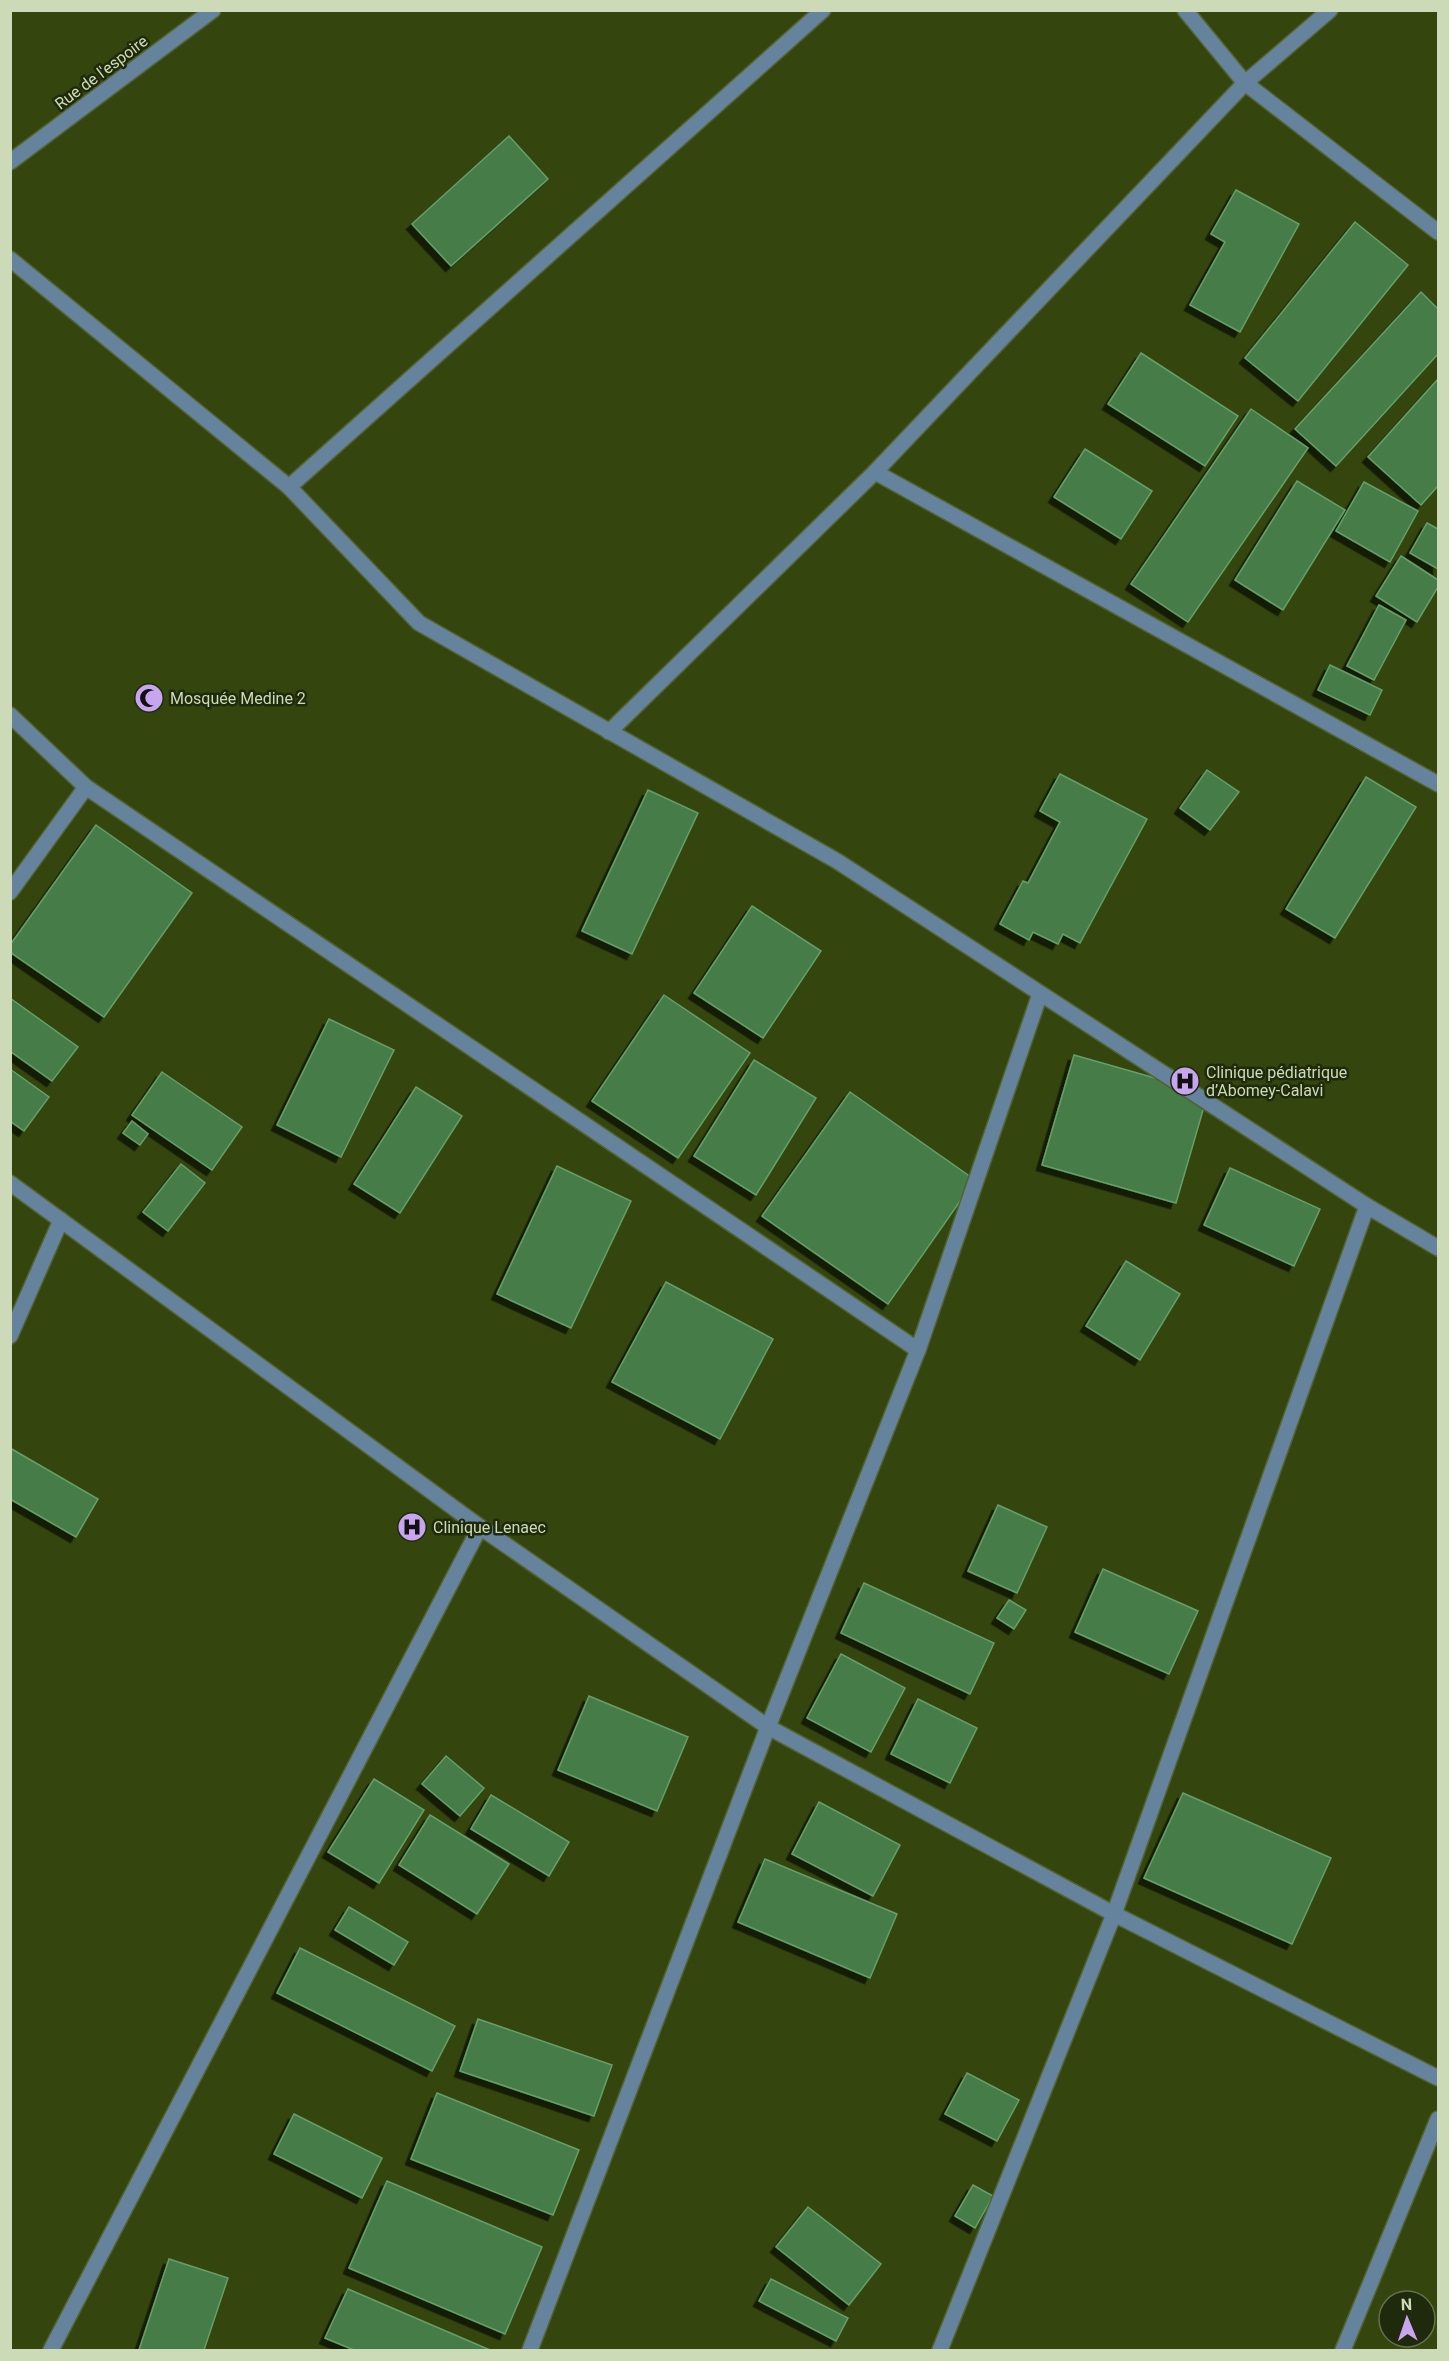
<svg xmlns="http://www.w3.org/2000/svg" width="1449" height="2361" viewBox="0 0 1449 2361" font-family="Roboto,sans-serif">
<defs>
<filter id="shadow"><feDropShadow dx="-5.5" dy="5.5" stdDeviation="0" flood-color="#0009"/></filter>
</defs>
<rect width="100%" height="100%" fill="#34450e"/>
<g fill="#447c47" stroke="#669f69" stroke-width="1.5" filter="url(#shadow)">
<polygon points="509,136 548,179 451,266 412,224"/>
<polygon points="1236,190 1299,224 1240,332 1190,305 1225,242 1211,234"/>
<polygon points="1355,222 1408,265 1298,401 1245,358"/>
<polygon points="1421,292 1438,309 1438,354 1336,466 1295,429"/>
<polygon points="1141,353 1238,416 1205,466 1108,404"/>
<polygon points="1438,379 1438,486 1421,505 1368,457"/>
<polygon points="1251,409 1308,448 1188,622 1131,584"/>
<polygon points="1085,449 1152,491 1121,539 1054,497"/>
<polygon points="1297,481 1345,510 1283,610 1235,580"/>
<polygon points="1364,482 1418,511 1390,562 1336,531"/>
<polygon points="1427,523 1438,529 1438,569 1410,553"/>
<polygon points="1401,556 1438,580 1438,587 1417,622 1376,596"/>
<polygon points="1379,605 1406,620 1374,680 1347,666"/>
<polygon points="1330,665 1382,690 1370,715 1318,690"/>
<polygon points="1207,770 1239,792 1210,830 1180,808"/>
<polygon points="1060,774 1147,819 1080,943 1063,934 1058,944 1033,932 1029,940 1000,924 1023,881 1028,883 1060,822 1040,811"/>
<polygon points="1366,777 1416,807 1335,938 1286,909"/>
<polygon points="648,790 698,813 632,954 582,931"/>
<polygon points="96,825 192,893 104,1017 10,952 10,945"/>
<polygon points="752,906 821,951 763,1038 694,993"/>
<polygon points="664,995 750,1053 678,1158 592,1101"/>
<polygon points="10,998 78,1047 52,1081 10,1051"/>
<polygon points="329,1019 394,1050 341,1157 277,1125"/>
<polygon points="1074,1055 1208,1093 1176,1203 1042,1165"/>
<polygon points="754,1060 816,1098 756,1195 694,1156"/>
<polygon points="10,1069 49,1097 24,1131 10,1121"/>
<polygon points="162,1072 242,1127 212,1170 132,1115"/>
<polygon points="416,1087 462,1116 400,1213 354,1184"/>
<polygon points="850,1092 975,1180 888,1304 762,1216"/>
<polygon points="132,1121 148,1134 140,1145 123,1133"/>
<polygon points="181,1164 205,1183 168,1231 143,1212"/>
<polygon points="557,1166 631,1201 571,1328 497,1294"/>
<polygon points="1230,1168 1320,1209 1294,1266 1204,1225"/>
<polygon points="1126,1261 1180,1294 1140,1360 1086,1326"/>
<polygon points="666,1282 773,1339 720,1439 612,1382"/>
<polygon points="10,1448 98,1499 76,1537 10,1499"/>
<polygon points="998,1505 1047,1527 1017,1593 968,1571"/>
<polygon points="1103,1569 1198,1611 1169,1674 1075,1632"/>
<polygon points="864,1583 994,1643 970,1694 841,1633"/>
<polygon points="1009,1600 1026,1610 1014,1629 997,1618"/>
<polygon points="841,1654 905,1688 871,1752 807,1718"/>
<polygon points="589,1696 688,1737 657,1811 558,1770"/>
<polygon points="918,1699 977,1728 950,1783 891,1754"/>
<polygon points="446,1756 484,1788 460,1816 422,1784"/>
<polygon points="374,1779 424,1810 379,1883 328,1852"/>
<polygon points="1183,1793 1331,1858 1292,1944 1144,1878"/>
<polygon points="491,1795 569,1842 549,1876 471,1829"/>
<polygon points="819,1802 900,1845 873,1896 792,1854"/>
<polygon points="430,1815 509,1864 477,1914 399,1865"/>
<polygon points="765,1859 897,1914 870,1978 738,1922"/>
<polygon points="349,1907 408,1942 394,1965 335,1930"/>
<polygon points="300,1948 455,2026 432,2071 277,1993"/>
<polygon points="478,2019 612,2065 594,2116 460,2071"/>
<polygon points="967,2073 1019,2100 997,2141 945,2114"/>
<polygon points="437,2093 579,2150 553,2215 411,2159"/>
<polygon points="294,2114 382,2158 362,2198 274,2154"/>
<polygon points="387,2181 542,2247 505,2334 349,2268"/>
<polygon points="973,2185 993,2196 975,2228 955,2216"/>
<polygon points="808,2207 881,2264 849,2305 776,2247"/>
<polygon points="169,2259 228,2278 204,2350 139,2350"/>
<polygon points="771,2279 848,2318 836,2341 759,2301"/>
<polygon points="348,2289 490,2350 354,2350 325,2338"/>
</g>
<g fill="none" stroke-linecap="round" stroke-linejoin="round">
<g stroke="#526330" stroke-width="18">
<g id="minor">
<polyline points="1185,10 1245,83 1438,232"/>
<polyline points="10,162 213,10"/>
<polyline points="10,259 289,487 419,623 837,861 1367,1206 1438,1248"/>
<polyline points="875,472 1438,784"/>
<polyline points="289,487 823,10"/>
<polyline points="10,715 86,787 918,1350"/>
<polyline points="609,732 875,472 1245,83 1330,10"/>
<polyline points="10,892 86,787"/>
<polyline points="10,1183 480,1527 768,1727 1114,1914 1438,2078"/>
<polyline points="10,1336 61,1220"/>
<polyline points="51,2350 480,1527"/>
<polyline points="530,2350 768,1727 918,1350 1040,994"/>
<polyline points="940,2350 1114,1914 1367,1206"/>
<polyline points="1343,2350 1438,2119"/>
</g>
</g>
<use href="#minor" stroke="#65839c" stroke-width="15"/>
</g>
<defs>
<g id="mosque-disc" transform="scale(1.5)"><circle r="9.5" fill="#c8a6ef" stroke="#1f290b"/><path d="M3.5-4.9A6 6 0 1 0 3.5 4.9A5 5 0 1 1 3.5-4.9Z" fill="#111"/></g>
<g id="hospital-disc" transform="scale(1.5)"><circle r="9.5" fill="#c8a6ef" stroke="#1f290b"/><path d="M-5-5h3v3.5h4V-5h3V5h-3V1.5h-4V5h-3Z" fill="#111"/></g>
</defs>
<g fill-rule="evenodd">
<use href="#mosque-disc" x="149" y="698"/>
<use href="#hospital-disc" x="1185" y="1081"/>
<use href="#hospital-disc" x="412" y="1527"/>
</g>
<g text-anchor="middle" stroke-width="5" stroke-linejoin="round" paint-order="stroke">
<g font-size="16" fill="#ccdab7" stroke="#1f290b">
<text transform="translate(101 72) rotate(-37)" y="6">Rue de l'espoire</text>
</g>
<g font-size="16" fill="#ccdab7" stroke="#1f290b" text-anchor="start">
<text x="170" y="704">Mosquée Medine 2</text>
<text x="1206" y="1078">Clinique pédiatrique<tspan x="1206" dy="18">d’Abomey-Calavi</tspan></text>
<text x="433" y="1533">Clinique Lenaec</text>
</g>
</g>
<rect width="1449" height="2361" fill="none" stroke="#ccdab7" stroke-width="24"/>
<g transform="translate(1407 2319) rotate(358)"><circle r="28" fill="#1f290b" stroke="#647050" stroke-width="1.5"/>
<path d="M0-4.5L10 22L0 15L-10 22Z" fill="#c8a6ef"/>
<text y="-9" font-size="16" font-weight="bold" text-anchor="middle" fill="#ccdab7">N</text>
</g>
</svg>
